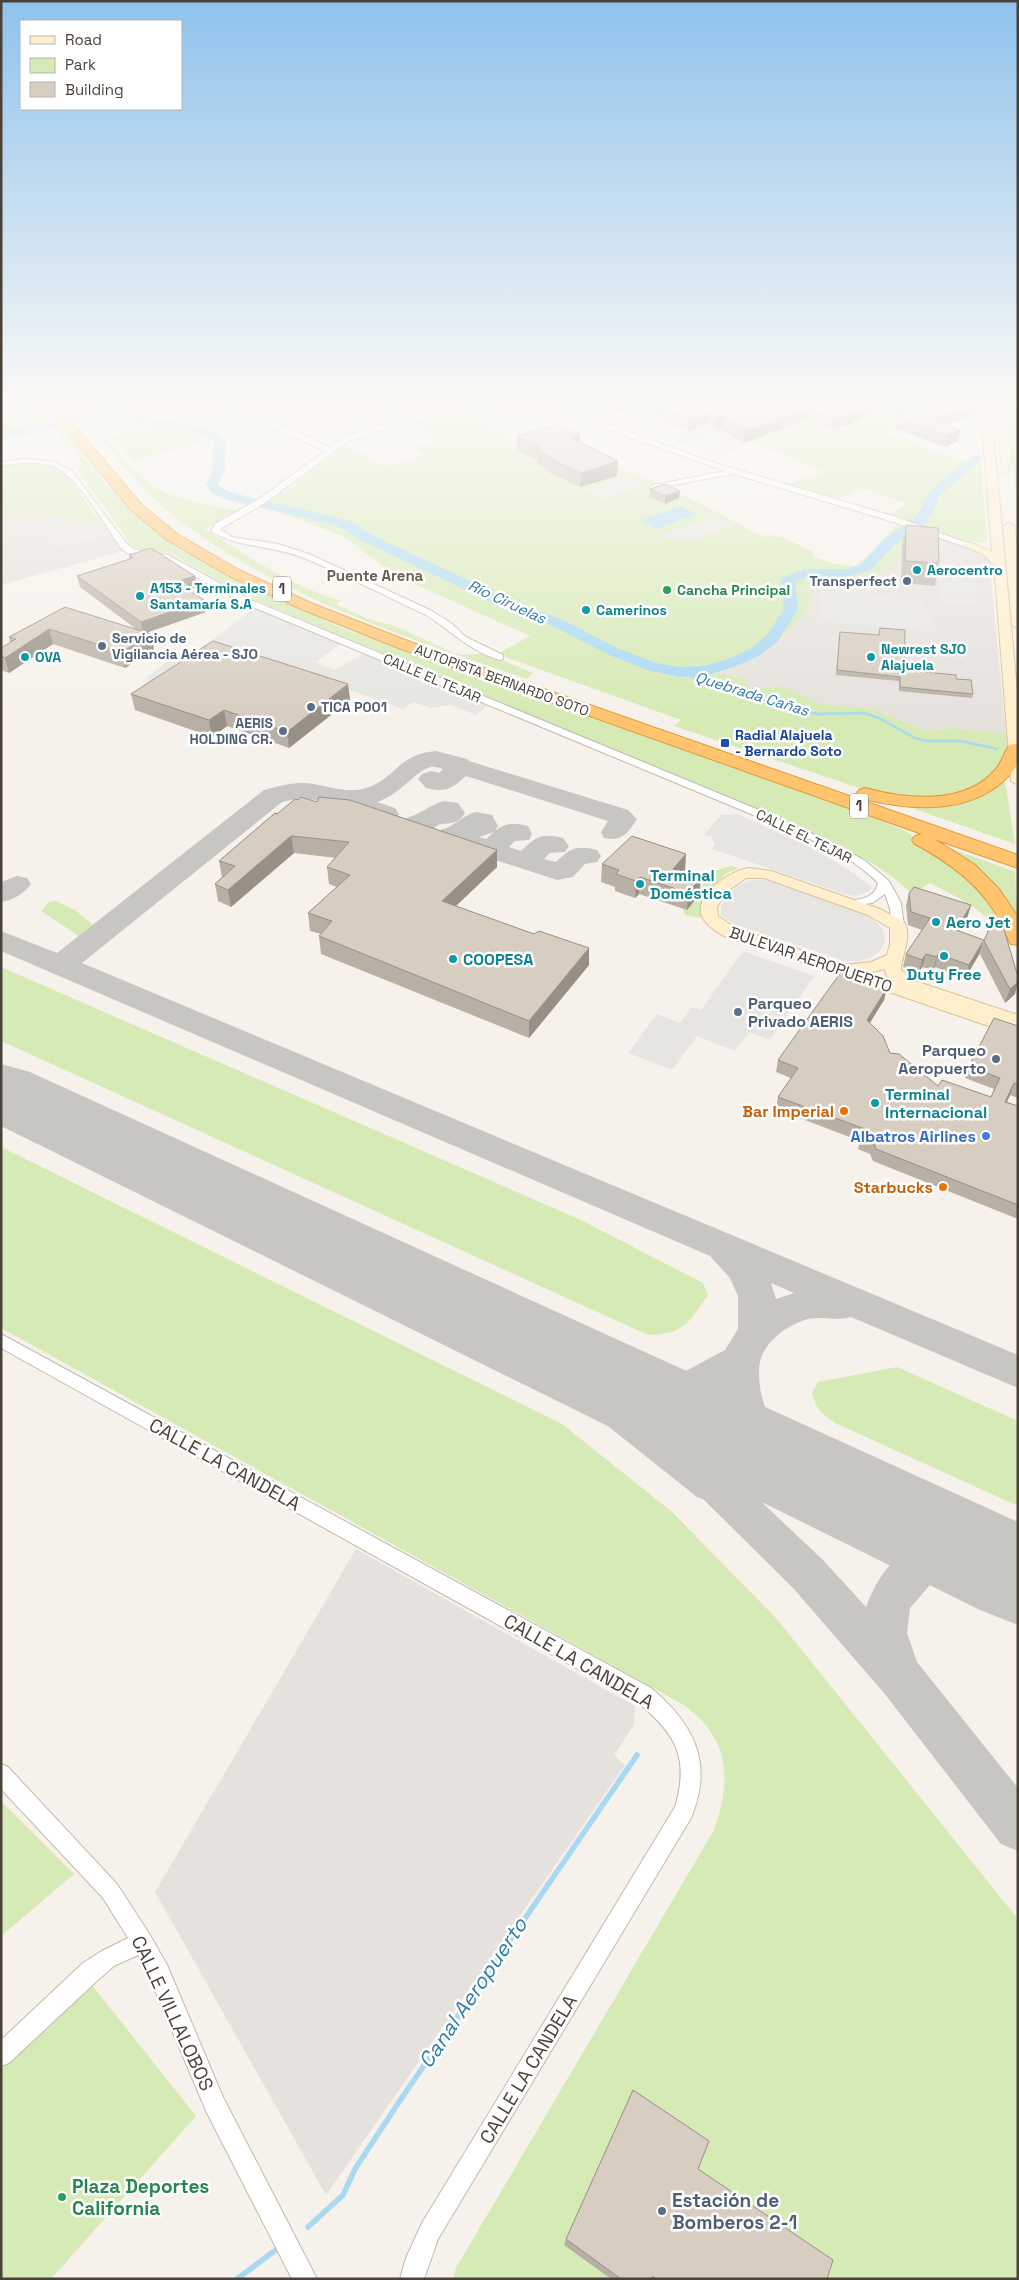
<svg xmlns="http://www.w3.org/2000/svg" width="1019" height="2280" viewBox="0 0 1019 2280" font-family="'Space Grotesk',sans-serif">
<rect width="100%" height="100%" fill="#f6f2eb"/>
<polygon fill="#eae3d9" points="75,399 129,399 87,413"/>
<g fill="#e5e1dc">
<polygon points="348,411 349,417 292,432 267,420"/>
<polygon points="16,513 50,514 103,525 123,551 1,585 1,516"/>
<polygon points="923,534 978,550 989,557 1006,734 953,728 927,731 872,709 821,704 783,686 750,690 713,674 768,650 806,583 830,580"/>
<polygon points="356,1549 635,1706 634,1725 614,1755 625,1765 326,2195 155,1892"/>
</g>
<polygon fill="#f6e0df" points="1005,399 1018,399 1018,426 1007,426 1012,420 1007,417"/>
<g fill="#d5eab4">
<polygon points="1,399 35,399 54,421 1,431"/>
<polygon points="550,399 617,399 599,404 610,413 635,405 642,408 592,417"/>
<path d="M 873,411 L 915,420 L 885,433 L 965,461 L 980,453 L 987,541 C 973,549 908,521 891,514 L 908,504 L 862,488 L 836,501 L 787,485 L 824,472 L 749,441 L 808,419 Z"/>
<polygon points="477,412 517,449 559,437 618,468 667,486 664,488 696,501 765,538 766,534 787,539 813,552 814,557 836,564 855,566 879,546 896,525 923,534 902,547 896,561 880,574 846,581 819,582 807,585 812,599 805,613 768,650 714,674 744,678 750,690 783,686 821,704 872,709 927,731 953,728 1006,734 1007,753 990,778 970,788 940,796 904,798 877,794 674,726 681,720 497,654 530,636 392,574 344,536 263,507 279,492 283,493 346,445 385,466 423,456 413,447 436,443 416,422"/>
<polygon points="164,426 211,440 133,461 112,436"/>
<polygon points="1007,426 1018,426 1018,512"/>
<path d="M 97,427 C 114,446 129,469 150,484 C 171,500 212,505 238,511 L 205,529 C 249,557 291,586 341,601 L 336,604 L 368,619 L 395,626 L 454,653 L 464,655 L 485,653 L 533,673 L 527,679 C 428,645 328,613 237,559 C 212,544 185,527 163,507 C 136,484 115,455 93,428 Z"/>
<path d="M 63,429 L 103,481 L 141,519 L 187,550 L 261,591 L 342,628 L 868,815 L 907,832 L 962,867 L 1010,930 L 1000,932 C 983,909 955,896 930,883 L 912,894 C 889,871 862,857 833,842 L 265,604 L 240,593 L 174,555 C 160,550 143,552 131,545 L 81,474 L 76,468 L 70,467 L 83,464 L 55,430 Z"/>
<path d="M 20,464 C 36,464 52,464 65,474 L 103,525 C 69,518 36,509 1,516 L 1,467 Z"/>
<path d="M 1005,781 L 1015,844 L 909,807 C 941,807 977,798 1005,781 Z"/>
<path d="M 942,845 L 1015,872 L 1018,924 C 1004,889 971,868 942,845 Z"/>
<polygon points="731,866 738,868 724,875 711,891 701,918 685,915 683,909 687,910 699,896 695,894 714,871"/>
<polygon points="56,901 75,910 96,927 82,938 41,911 49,902"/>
<path d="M 1,967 L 581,1220 L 703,1283 L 708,1295 C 688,1323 685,1334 648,1335 L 1,1041 Z"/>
<path d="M 1,1147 L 562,1424 L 671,1511 L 776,1618 L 1018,1919 L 1018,2279 L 453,2279 L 456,2268 L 714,1830 C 732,1779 730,1739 684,1705 L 1,1328 Z"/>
<path d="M 897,1367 L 1018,1421 L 1018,1506 L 835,1423 C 822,1414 816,1409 812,1393 L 818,1382 Z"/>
<polygon points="1,1801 74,1874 1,1936"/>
<polygon points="88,1980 196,2116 51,2279 1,2279 1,2067"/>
</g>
<g fill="#e7e5e2">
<polygon points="644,414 689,431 708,424 715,429 721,428 747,445 716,457 702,451 727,443 715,437 684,445 670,438 674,437 671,435 679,432 670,427 646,435 613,422"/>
<polygon points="617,475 647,485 602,499 585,490 617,479"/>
<polygon points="715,516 732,526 690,541 657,537"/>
<polygon points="95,528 101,537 55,548 46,540"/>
<polygon points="933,561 955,563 955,570 975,572 978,606 942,604 940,579 934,579"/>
<polygon points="830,583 871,587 871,596 923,601 922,610 929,613 941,632 826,622 826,618 820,618 823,586 830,587"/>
<polygon points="254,608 264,609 341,643 316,662 335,670 364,653 489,704 476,715 451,705 430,708 413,702 403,709 322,680 148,687 143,685 150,680 146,678 183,650 196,652"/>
<polygon points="738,814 810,847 844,867 872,887 869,891 857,896 844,894 712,849 715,844 712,837 704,835 721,815"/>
<polygon points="751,880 765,880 857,911 872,918 882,928 885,938 883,947 878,953 870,958 859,961 845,961 733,924 721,915 721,904 736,886"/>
<polygon points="743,951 814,976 770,1040 749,1032 735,1051 697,1036 672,1070 628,1053 657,1014 680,1023 691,1007 701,1010"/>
</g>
<polygon fill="#a8d8f2" points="681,506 697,514 656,529 640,521"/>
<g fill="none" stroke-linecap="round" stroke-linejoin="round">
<polyline stroke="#a8d8f2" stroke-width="2.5" points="680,672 744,695 794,710 819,714 864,713 879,718 915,738 926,741 961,741 997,749"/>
<g stroke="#a8d8f2" stroke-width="5.5">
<polyline points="308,2227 343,2195 355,2169 399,2102 637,1755"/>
<polyline points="237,2279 277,2249"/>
</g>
<path fill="#a8d8f2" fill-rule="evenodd" d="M 108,412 C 133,416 211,422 225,439 L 225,469 L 218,484 L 222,488 L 233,493 L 348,520 L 370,534 L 495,593 L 565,621 L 617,648 L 656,663 L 680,667 L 704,666 L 726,660 L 750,649 L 767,635 L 784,609 L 781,580 L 783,577 L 806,569 L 847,569 L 861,564 L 883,540 L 916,517 L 929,493 L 940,481 L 973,456 L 981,456 L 983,459 L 940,495 L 932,514 L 926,523 L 893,546 L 871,570 L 847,577 L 806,577 L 795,582 L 798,609 L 778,641 L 760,655 L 736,666 L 705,676 L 680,677 L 647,670 L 607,654 L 555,627 L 485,599 L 360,540 L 338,526 L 224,499 L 212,494 L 206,484 L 213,469 L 213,440 L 205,436 L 185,431 L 108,420 L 90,421 L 1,439 L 1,431 L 90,413 Z"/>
<g fill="#c8c6c2" fill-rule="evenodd">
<path d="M 436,751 L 467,759 L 469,761 L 628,810 L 637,819 C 628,833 622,842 604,838 L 601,832 L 608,821 L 466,776 C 451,789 446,793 426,788 L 418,779 L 422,774 L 431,771 L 439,773 L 443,769 C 439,768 435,766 431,767 C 416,770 400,795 377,802 L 395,808 L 399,814 L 395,820 L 386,822 C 352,813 319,791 282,802 L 82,963 L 1018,1355 L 1018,1388 L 851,1317 C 836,1322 818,1314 802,1321 C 782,1328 759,1347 759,1370 C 759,1417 779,1432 816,1457 C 829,1466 835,1468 842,1483 L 836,1496 L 821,1501 C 782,1487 742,1454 728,1415 L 721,1426 L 720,1455 L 724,1463 L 737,1479 L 823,1560 L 866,1607 C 872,1591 880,1575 892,1563 C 910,1546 955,1533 981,1537 C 985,1538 991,1541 995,1543 L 1002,1557 L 995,1571 L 980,1577 L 937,1581 L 930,1585 L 910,1608 L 907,1633 L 917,1662 L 1018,1788 L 1018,1851 L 1001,1844 L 884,1693 L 793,1588 L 703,1499 L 697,1497 L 589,1411 L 477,1336 L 471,1325 L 477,1314 L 490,1310 L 503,1314 L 606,1380 L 608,1375 L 622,1371 L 656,1375 L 682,1373 L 725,1350 L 738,1329 L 738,1296 L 730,1278 L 710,1256 L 1,951 L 1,931 L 57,953 L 264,790 C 276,787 288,783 301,783 C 323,783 345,795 366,788 C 395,780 397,754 436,751 ZM 771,1283 L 794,1293 L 776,1299 ZM 692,1403 L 681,1424 L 680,1436 L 642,1406 L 669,1408 Z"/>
<path d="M 444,801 L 458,803 L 465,813 C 458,824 452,823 441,824 C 439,824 436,827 434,828 C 425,832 415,832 406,830 L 402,824 L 406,818 C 420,815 429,805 444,801 Z"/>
<path d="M 476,812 L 492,815 L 498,826 L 495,831 C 506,822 514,823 528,826 L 532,834 L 529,840 L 515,841 L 509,847 L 521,851 C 537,836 541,833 563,838 L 569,846 L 565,852 L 550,853 L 544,859 L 556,862 C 570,848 576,845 597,850 L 601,856 L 597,862 L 585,864 L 573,877 L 557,880 L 440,842 L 437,836 L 440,830 C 455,827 462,815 476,812 ZM 494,832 L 486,839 L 479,837 Z"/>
<path d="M 17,876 L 27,878 L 31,884 C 24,894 13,900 1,902 L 1,882 Z"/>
</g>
<polygon fill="#c8c6c2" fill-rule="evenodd" points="1,1064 30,1072 1018,1522 1018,1625 980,1610 1,1126"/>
<g stroke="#c1b9ad" stroke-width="2">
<g id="street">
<path d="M 198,399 C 233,399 297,433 330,447 L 343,437 L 396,421 L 392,399 L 400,399 L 403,419 L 523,399 L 547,399 L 592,418 L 651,407 L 674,399 L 685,399 L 655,411 L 599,421 L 712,462 L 896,517 L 973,545 L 969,548 L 890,521 L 734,474 L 651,489 L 650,487 L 654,485 L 725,471 L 587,422 L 538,400 L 401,424 L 349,441 L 265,503 L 220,529 L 232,537 L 278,544 L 309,554 L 432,611 L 451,623 L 466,637 L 503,655 L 503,659 L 500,660 C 471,652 450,630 426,615 C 385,596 345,575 304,558 C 274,546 240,548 212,532 L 211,530 L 216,523 L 259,499 L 325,451 L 252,419 Z"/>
<path d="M 24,459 L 52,461 L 72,471 L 126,543 L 133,549 L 168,555 L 249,599 L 759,810 L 828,841 L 864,860 L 889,881 L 901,903 L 904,926 L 898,930 L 892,926 L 890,909 L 885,894 L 872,903 L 848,906 L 846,904 L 848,902 C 862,898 874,899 878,883 C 845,849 794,833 751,814 L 243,603 L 163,559 L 127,553 L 120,547 C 106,526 77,476 55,467 C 38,460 18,463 1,466 L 1,462 Z"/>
<path d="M 1,1334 L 651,1688 C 694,1724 714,1763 691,1818 L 438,2239 L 424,2279 L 400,2279 L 406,2258 L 422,2223 L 675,1807 C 690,1757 675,1733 637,1702 L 1,1348 Z"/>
<polygon points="1,1764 8,1767 117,1884 150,1935 167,1965 223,2097 317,2279 292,2279 207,2113 151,1981 138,1955 114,1966 99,1979 9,2063 1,2066 1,2040 83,1963 100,1952 128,1938 103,1898 1,1789"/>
</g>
</g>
<g stroke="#d6c29a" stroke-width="2">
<g id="secondary">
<polygon points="980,399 990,399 1018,701 1018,785 1011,781 994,565 982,554 963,545 969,542 992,552"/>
<polygon points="995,399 1005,399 1011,459 1007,471 1002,474 997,471 1001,459"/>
<polygon points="1009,523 1015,526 1018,559 1018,629 1012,625 1003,526"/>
<path d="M 749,868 L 771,871 L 880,909 L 904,922 C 913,936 901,956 901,970 L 915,981 L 1018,1015 L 1018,1036 L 722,935 C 714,930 703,923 701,913 C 697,892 732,870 749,868 ZM 746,878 L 764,878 L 868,915 L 890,928 L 890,944 L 887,955 L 871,962 L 844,965 L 734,927 L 718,916 L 717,907 L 726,892 ZM 884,969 L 887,976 L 895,982 L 868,973 Z"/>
</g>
</g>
<g stroke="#e0983b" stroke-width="2">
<g id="highway">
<path d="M 40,399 L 52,399 L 141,504 L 177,534 L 239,570 L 311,603 L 413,643 L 1018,855 L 1018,868 L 934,839 L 974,864 L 999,889 L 1018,917 L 1018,945 L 1011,944 C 1004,933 1000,920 993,909 C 974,880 945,860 915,844 L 912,840 L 915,836 L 922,834 L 401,649 L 301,609 L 229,576 L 167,540 L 131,510 Z"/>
<path d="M 1015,744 L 1018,744 C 1018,750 1019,758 1017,764 C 1014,772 1006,779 1000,784 C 960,816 904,809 859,798 L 856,794 L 859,790 L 865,788 C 906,799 965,806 996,769 C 1002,762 1004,753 1009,745 Z"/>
</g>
</g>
<use href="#street" fill="#fff" fill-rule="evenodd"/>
<use href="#secondary" fill="#ffefcc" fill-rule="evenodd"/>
<use href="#highway" fill="#ffc46d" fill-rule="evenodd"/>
</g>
<g fill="#b9b0a5">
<polygon points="598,399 641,399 641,403 614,412 598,404"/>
<polygon points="973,399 978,413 946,425 958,441 945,447 894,428 896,417 898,416 873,411 848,425 833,429 808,419 743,443 721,428 716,429 708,424 689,431 650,415 651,404"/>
<polygon points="517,436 580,442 617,476 580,487 548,472 548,470 537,464 537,460 517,450"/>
<polygon points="650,489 679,498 665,504 650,497"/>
<polygon points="906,525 939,563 935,586 901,583 902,547"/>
<polygon points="129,555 195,576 197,587 192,589 193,593 204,600 206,612 148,632 151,634 154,649 125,668 53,644 9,673 1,670 1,648 10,643 9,637 65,607 136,629 80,587 77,576 129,559"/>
<polygon points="880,628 904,670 956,679 973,694 972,698 899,691 899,681 836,675 839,636 879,635"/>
<polygon points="348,684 350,700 289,748 227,726 212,737 135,710 131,694"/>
<polygon points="275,813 497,850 497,867 456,906 589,965 529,1038 321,954 319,936 321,934 310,931 308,913 337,887 329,884 327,867 336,858 294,853 231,907 218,901 215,884 222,877 219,861"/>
<polygon points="602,864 685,871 683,872 701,878 699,895 687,910 639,894 635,898 615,891 615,887 601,882"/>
<polygon points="909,893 971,905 967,918 959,931 980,953 965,978 935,967 933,970 922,967 919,973 903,967 906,954 922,930 908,925 906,906"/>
<polygon points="984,941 1015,994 1005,1003 980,954"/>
<polygon points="887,988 884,1000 870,1023 890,1053 938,1086 991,1097 994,1089 965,1078 969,1066 1018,1026 1018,1098 1010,1095 1007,1102 1018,1106 1018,1219 873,1161 870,1154 858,1149 860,1141 776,1109 778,1097 791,1078 776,1072 778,1060"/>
<polygon points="698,2169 827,2279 611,2279 564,2245 566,2239"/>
</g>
<g fill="#969086">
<polygon points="622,399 641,399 641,403 614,412 614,401"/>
<polygon points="875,400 873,411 848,425 833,429 835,418"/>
<polygon points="980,402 978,413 933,430 932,420"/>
<polygon points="809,408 808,419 743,443 745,431"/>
<polygon points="709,413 708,424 689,431 690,420"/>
<polygon points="722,416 721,428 716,429 717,418"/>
<polygon points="961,430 958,441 945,447 947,435"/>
<polygon points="580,435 580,449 571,438"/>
<polygon points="618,461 617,476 580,487 581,473"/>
<polygon points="680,491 679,498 665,504 665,496"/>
<polygon points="195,576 197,587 192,589 194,600 181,580"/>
<polygon points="204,600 206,612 143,634 141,622"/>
<polygon points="49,629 53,644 9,673 5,658"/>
<polygon points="151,634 154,649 125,668 122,652"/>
<polygon points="348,684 350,700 289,748 287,732"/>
<polygon points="224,710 227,726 212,737 209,720"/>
<polygon points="291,836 294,853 231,907 228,890"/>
<polygon points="497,850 497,867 443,918 442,901"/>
<polygon points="686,854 685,871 672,886 673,869"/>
<polygon points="640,877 639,894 635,898 636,881"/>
<polygon points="701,878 699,895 687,910 688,893"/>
<polygon points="971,905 967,918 952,943 956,930"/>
<polygon points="984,940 980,953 965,978 969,965"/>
<polygon points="589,948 589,965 529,1038 529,1021"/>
<polygon points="926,954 922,967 919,973 922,960"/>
<polygon points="938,954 935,967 933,970 937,957"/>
<polygon points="1018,982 1015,994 1005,1003 1010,989"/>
<polygon points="887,988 884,1000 864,1032 867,1020"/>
<polygon points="1014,1083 1010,1095 1001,1114 1005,1102"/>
</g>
<g fill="#d7cdc0" stroke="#969086">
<polygon points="609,399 622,399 614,401"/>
<polygon points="666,399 973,399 980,402 932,420 961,430 947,435 896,417 917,409 875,400 850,414 835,418 809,408 745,431 722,416 717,418 709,413 690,420 651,404"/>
<polygon points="558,424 580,435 571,438 618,461 581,473 548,458 551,457 537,450 542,448 517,436"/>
<polygon points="665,484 680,491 665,496 650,489"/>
<polygon points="906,525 938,528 939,563 905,561"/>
<polygon points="151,548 195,576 181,580 192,588 188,590 204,600 141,622 77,576 133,558 129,555"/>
<polygon points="65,607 151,634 122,652 49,629 5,658 1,656 1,648 16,639 9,637"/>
<polygon points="880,628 905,630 904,670 956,675 956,679 971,680 973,694 900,687 900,677 837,670 840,632 879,635"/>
<polygon points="213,641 348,684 287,732 224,710 209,720 131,694"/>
<polygon points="301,797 317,802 319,797 350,800 497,850 442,901 534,934 539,931 589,948 529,1021 319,936 332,921 308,913 350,875 327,867 349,842 291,836 228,890 215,884 235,866 219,861 275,813 277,814 295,799 298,800"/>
<polygon points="632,836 686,854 673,869 701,878 688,893 640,877 636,881 616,874 619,870 602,864"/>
<polygon points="914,887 971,905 956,930 984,940 969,965 938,954 937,957 926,954 922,960 906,954 930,918 911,912 909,893"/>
<polygon points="991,924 1003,926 1018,977 1018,982 1010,989 984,941"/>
<polygon points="841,972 887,988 867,1020 883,1036 890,1053 899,1054 938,1086 942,1080 991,1097 1000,1078 969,1066 994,1018 1018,1026 1018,1084 1014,1083 1005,1102 1018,1106 1018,1205 876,1149 873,1142 861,1137 865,1129 778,1097 798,1068 778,1060"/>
<polygon points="633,2090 709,2141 698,2169 833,2260 827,2279 656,2279 653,2276 652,2279 621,2279 566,2239"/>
</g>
<linearGradient id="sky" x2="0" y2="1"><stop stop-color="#8ec2ec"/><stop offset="0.56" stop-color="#fbf9f6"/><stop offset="1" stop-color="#fbf9f6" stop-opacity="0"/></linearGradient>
<rect width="1019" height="718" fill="url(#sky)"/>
<g fill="#0f9aa8" stroke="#fff" stroke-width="2">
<circle cx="917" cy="570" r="5"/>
<circle cx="140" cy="596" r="5"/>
<circle cx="586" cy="610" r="5"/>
<circle cx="25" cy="657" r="5"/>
<circle cx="871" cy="657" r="5"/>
<circle cx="640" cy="884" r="5"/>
<circle cx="936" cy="922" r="5"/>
<circle cx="944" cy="956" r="5"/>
<circle cx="453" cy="959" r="5"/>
<circle cx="875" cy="1103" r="5"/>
</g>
<g fill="#5c6f8a" stroke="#fff" stroke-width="2">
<circle cx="907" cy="581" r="5"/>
<circle cx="102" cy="646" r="5"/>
<circle cx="311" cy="707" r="5"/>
<circle cx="283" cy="731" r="5"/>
<circle cx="738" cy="1012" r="5"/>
<circle cx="996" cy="1059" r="5"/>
<circle cx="662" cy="2211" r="5"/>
</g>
<g fill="#2e9e5b" stroke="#fff" stroke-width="2">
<circle cx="667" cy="590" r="5"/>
<circle cx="62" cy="2197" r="5"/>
</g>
<rect fill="#1a4fb4" stroke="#fff" stroke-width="2" x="720" y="738" width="10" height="10" rx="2.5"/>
<g fill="#e8710a" stroke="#fff" stroke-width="2">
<circle cx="844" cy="1111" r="5"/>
<circle cx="943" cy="1187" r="5"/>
</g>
<circle fill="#3f7fe0" stroke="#fff" stroke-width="2" cx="986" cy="1136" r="5"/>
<g text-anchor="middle" stroke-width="5" stroke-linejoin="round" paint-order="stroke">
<g font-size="14" font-weight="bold" fill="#0d838f" stroke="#fff" text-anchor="start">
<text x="927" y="575">Aerocentro</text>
<text x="150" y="593">A153 - Terminales<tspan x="150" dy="16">Santamaría S.A</tspan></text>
<text x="596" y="615">Camerinos</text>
<text x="881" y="654">Newrest SJO<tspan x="881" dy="16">Alajuela</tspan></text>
<text x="35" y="662">OVA</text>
</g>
<g font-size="14" font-weight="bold" fill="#4e5e75" stroke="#fff" text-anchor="end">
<text x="897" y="586">Transperfect</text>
<text x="112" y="643" text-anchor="start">Servicio de<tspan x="112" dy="16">Vigilancia Aérea - SJO</tspan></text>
<text x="321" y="712" text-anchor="start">TICA P001</text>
<text x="273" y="728">AERIS<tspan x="273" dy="16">HOLDING CR.</tspan></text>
</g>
<g font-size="14" font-weight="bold" fill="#27864d" stroke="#fff" text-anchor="start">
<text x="677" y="595">Cancha Principal</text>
</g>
<g font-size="14" fill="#4a4238" stroke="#fff">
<text transform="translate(432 678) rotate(23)" y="5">CALLE EL TEJAR</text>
<text transform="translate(502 680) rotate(20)" y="5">AUTOPISTA BERNARDO SOTO</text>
<text transform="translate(804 836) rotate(26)" y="5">CALLE EL TEJAR</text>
</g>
<g font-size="14" font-weight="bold" fill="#164399" stroke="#fff" text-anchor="start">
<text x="735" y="740">Radial Alajuela<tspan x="735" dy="16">- Bernardo Soto</tspan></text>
</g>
<g font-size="15" font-weight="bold" fill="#6d5f4f" stroke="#fff">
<text x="375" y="581">Puente Arena</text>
</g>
<g fill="#fff" stroke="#807b74" stroke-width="1">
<rect x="273" y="576.5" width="18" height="25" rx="4"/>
<rect x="850" y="793.5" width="18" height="25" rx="4"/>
</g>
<g font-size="15" font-weight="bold" fill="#4a4238">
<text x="282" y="594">1</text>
<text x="859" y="811">1</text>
</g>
<g font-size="15" font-style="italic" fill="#2c7ca8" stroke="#fff">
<text transform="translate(507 602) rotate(25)" y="5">Río Ciruelas</text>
<text transform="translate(752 694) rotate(17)" y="5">Quebrada Cañas</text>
</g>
<g font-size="16" font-weight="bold" fill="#0d838f" stroke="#fff" text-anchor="start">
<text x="650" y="881">Terminal<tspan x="650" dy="18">Doméstica</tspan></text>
<text x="946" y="928">Aero Jet</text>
<text x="463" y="965">COOPESA</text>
<text x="944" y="980" text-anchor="middle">Duty Free</text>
<text x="885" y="1100">Terminal<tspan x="885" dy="18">Internacional</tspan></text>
</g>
<g font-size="16" fill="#4a4238" stroke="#fff">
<text transform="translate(811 959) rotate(19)" y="6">BULEVAR AEROPUERTO</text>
</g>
<g font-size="16" font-weight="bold" fill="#4e5e75" stroke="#fff" text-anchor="start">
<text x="748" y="1009">Parqueo<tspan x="748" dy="18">Privado AERIS</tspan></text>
<text x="986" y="1056" text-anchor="end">Parqueo<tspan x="986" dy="18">Aeropuerto</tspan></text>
</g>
<g font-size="16" font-weight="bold" fill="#c56008" stroke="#fff" text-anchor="end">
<text x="834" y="1117">Bar Imperial</text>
<text x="933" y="1193">Starbucks</text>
</g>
<g font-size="16" font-weight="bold" fill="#366cbe" stroke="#fff" text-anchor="end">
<text x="976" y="1142">Albatros Airlines</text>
</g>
<g font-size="19" fill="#4a4238" stroke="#fff">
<text transform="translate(225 1464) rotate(29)" y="7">CALLE LA CANDELA</text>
<text transform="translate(579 1661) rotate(30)" y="7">CALLE LA CANDELA</text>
<text transform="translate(173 2013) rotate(65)" y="7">CALLE VILLALOBOS</text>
<text transform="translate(528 2069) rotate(-59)" y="7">CALLE LA CANDELA</text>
</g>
<g font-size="19" font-weight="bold" fill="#27864d" stroke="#fff" text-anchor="start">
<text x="72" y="2193">Plaza Deportes<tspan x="72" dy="22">California</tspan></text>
</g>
<g font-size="19" font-weight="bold" fill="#4e5e75" stroke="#fff" text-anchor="start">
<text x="672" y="2207">Estación de<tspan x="672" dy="22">Bomberos 2-1</tspan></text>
</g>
<g font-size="21" font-style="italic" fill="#2c7ca8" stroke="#fff">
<text transform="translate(473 1993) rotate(-56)" y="7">Canal Aeropuerto</text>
</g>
</g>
<rect width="1019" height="2280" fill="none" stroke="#4a4238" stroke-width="5"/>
<rect x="20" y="20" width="162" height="90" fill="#ffffff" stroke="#b7b3af"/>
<rect x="30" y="36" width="25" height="8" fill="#ffefcc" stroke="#b7b3af"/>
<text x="65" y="45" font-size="15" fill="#4a4238">Road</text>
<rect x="30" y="58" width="25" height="15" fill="#d5eab4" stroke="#b7b3af"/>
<text x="65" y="70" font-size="15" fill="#4a4238">Park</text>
<rect x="30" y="82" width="25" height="15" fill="#d7cdc0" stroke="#b7b3af"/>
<text x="65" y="95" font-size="15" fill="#4a4238">Building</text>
</svg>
